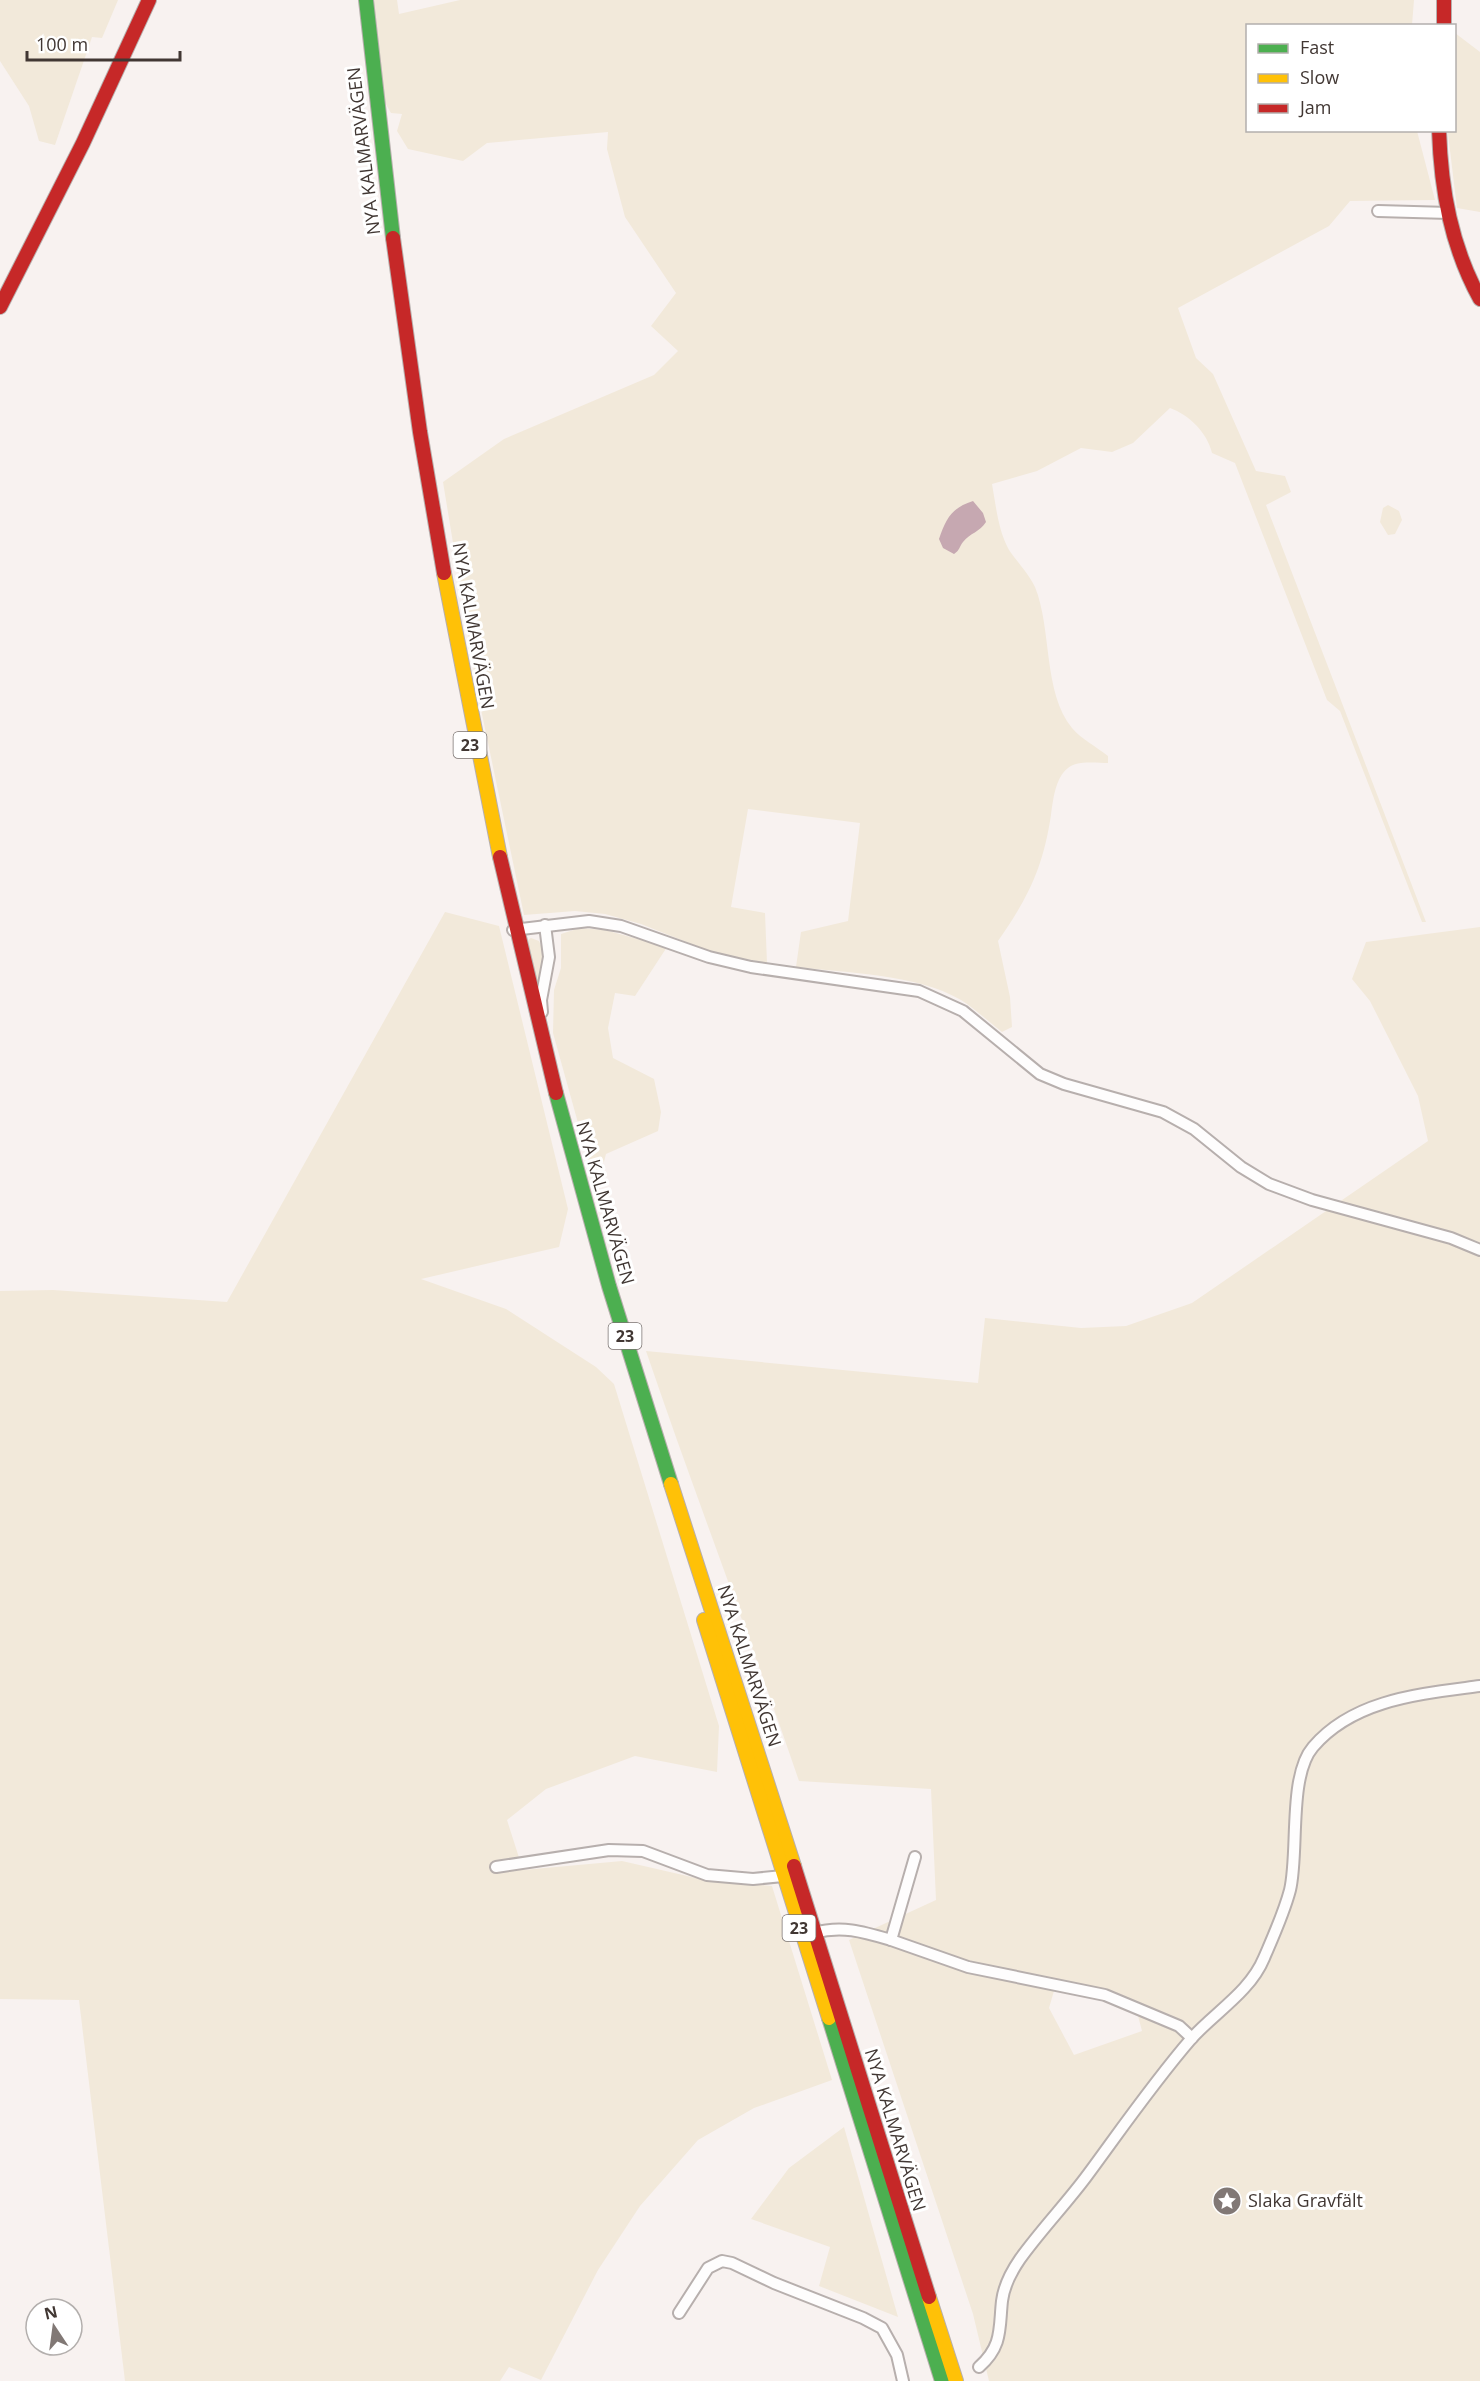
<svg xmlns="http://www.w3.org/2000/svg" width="1480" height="2381" viewBox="0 0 1480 2381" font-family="'Open Sans',sans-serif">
<rect width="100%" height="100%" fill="#f8f2f0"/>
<g fill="#f2e9da" fill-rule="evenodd">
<polygon points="0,0 118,0 102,38 92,37 55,145 39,141 29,106 0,61"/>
<path d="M 371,0 L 397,0 L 399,14 L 460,0 L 1414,0 L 1412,25 L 1248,26 L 1248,130 L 1417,131 L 1435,200 L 1350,201 L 1329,226 L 1178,308 L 1196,358 L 1213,374 L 1256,471 L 1285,476 L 1291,492 L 1266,505 L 1426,922 L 1422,922 L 1340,711 L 1327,700 L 1235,463 L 1212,453 C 1207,432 1189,415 1170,408 L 1133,443 L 1112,452 L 1081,448 L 1037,471 L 992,484 C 996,506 998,530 1009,550 C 1017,562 1029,574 1035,587 C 1052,629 1043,693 1072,728 C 1081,739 1097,747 1108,756 L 1108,763 C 1097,763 1077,760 1068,768 C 1055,778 1053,801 1051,815 C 1043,868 1028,898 998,941 L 1010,997 L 1012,1027 L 1002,1032 C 988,1021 975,1009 961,1000 C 917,974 847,973 796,967 L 801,932 L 848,921 L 860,823 L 748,809 L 731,907 L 765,913 L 767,963 L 714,953 L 641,924 L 605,914 L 575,911 L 524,915 L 478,695 L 443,482 L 504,439 L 654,375 L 678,351 L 651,326 L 676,293 L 625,217 L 607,149 L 608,132 L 487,143 L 463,161 L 408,149 L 397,131 L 402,114 L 391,113 L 380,94 Z"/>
<polygon points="1455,33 1480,52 1480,212 1457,208 1448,134 1449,131 1454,130"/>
<polygon points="1388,505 1399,511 1402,520 1395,534 1388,535 1380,522 1383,508"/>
<polygon points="445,912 499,926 568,1209 559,1247 421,1279 506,1309 596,1367 614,1384 719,1726 717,1772 635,1756 546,1789 507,1820 523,1870 622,1861 696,1878 772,1886 832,2080 754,2108 698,2140 640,2206 598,2270 541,2380 509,2367 500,2381 125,2381 79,2000 0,1999 0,1291 53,1290 227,1302"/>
<path d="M 1480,927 L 1480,2381 L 989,2381 L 973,2314 L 849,1940 L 936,1900 L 931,1789 L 799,1781 C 750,1637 695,1495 646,1351 L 978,1383 L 985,1318 L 1081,1328 L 1126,1326 L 1192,1303 L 1428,1141 L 1418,1096 L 1370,1001 L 1352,979 L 1366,942 ZM 1056,1984 L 1136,2008 L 1142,2031 L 1074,2055 L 1049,2008 Z"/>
<polygon points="580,928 605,930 667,947 635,996 615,993 608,1028 613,1058 654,1079 661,1112 658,1131 606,1154 604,1162 590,1166 553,1033 554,990 561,968 561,934"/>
<polygon points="531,938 539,941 545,955 537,995 528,940"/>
<polygon points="844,2127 898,2317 819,2286 830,2247 751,2219 789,2168"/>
</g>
<path fill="#c6a8b1" d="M 973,501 L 983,513 L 986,522 C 980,532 970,533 963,542 C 959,547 960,550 954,554 L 943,548 L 939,539 C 946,519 951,508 973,501 Z"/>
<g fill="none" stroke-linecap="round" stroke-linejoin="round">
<g stroke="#b7afad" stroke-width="14">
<g id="street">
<polyline points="1378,211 1449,213"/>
<polyline points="513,930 589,921 621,926 709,957 751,967 919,991 963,1011 1040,1074 1064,1084 1163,1112 1194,1129 1241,1167 1269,1184 1312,1200 1451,1238 1480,1250"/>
<polyline points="542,1012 541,1000 549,957 545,925"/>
<polyline points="915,1857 891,1940 968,1967 1105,1995 1179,2026 1192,2038"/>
<polyline points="496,1867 609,1850 643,1851 707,1875 753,1879 783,1876"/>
<path d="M 814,1933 C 842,1925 864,1932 891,1940"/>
<polyline points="679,2313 708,2268 722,2261 732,2263 774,2283 863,2318 882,2328 897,2355 903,2381"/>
<path d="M 979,2367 C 1003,2346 999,2328 1002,2301 C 1004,2285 1011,2272 1020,2259 C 1040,2231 1065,2205 1086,2177 C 1120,2131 1153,2083 1191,2039 C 1214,2013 1250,1992 1264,1958 C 1273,1937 1284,1913 1290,1890 C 1299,1853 1288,1776 1313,1747 C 1354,1699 1421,1694 1480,1686"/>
</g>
</g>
<g stroke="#b7afad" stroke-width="16">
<g id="fast">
<polyline points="366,0 393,238"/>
<polyline points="556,1093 609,1286 671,1484"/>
<polyline points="829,2018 942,2381"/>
</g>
</g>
<g stroke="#b7afad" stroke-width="16">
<g id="slow">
<polyline points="444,573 500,857"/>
<polyline points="671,1484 794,1866"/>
<polyline points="704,1620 829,2018"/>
<polyline points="929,2297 956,2381"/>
</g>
</g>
<g stroke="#b7afad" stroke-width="16">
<g id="jam">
<polyline points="1444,0 1444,26"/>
<path d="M 1439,130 C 1441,190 1451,246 1480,299"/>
<polyline points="393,238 420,432 444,573"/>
<polyline points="0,307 83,143 149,0"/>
<polyline points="500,857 556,1093"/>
<polyline points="794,1866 929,2297"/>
</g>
</g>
<use href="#street" stroke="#fefdfd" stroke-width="10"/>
<use href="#fast" stroke="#4caf50" stroke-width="14"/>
<use href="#slow" stroke="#ffc107" stroke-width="14"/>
<use href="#jam" stroke="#c62828" stroke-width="14"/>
</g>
<defs>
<g id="sight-disc" transform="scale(1.5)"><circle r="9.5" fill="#817875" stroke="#fff"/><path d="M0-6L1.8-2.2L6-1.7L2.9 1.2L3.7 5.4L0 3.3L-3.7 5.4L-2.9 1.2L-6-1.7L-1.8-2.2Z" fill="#fff"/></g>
</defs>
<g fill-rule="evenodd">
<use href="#sight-disc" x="1227" y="2201"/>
</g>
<g text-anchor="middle" stroke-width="6" stroke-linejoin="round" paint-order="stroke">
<g fill="#fff" stroke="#7a7370" stroke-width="1.5">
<rect x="453.5" y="732" width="33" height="26" rx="4.5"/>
<rect x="608.5" y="1323" width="33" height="26" rx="4.5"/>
<rect x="782.5" y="1915" width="33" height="26" rx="4.5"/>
</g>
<g font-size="16" font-weight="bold" fill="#413733">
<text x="470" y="751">23</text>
<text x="625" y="1342">23</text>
<text x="799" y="1934">23</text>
</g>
<g font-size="18" fill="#413733" stroke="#fff">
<text transform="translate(364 151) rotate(-97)" y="6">NYA KALMARVÄGEN</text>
<text transform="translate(473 626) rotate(80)" y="6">NYA KALMARVÄGEN</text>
<text transform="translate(605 1203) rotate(74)" y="6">NYA KALMARVÄGEN</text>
<text transform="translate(749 1666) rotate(72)" y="6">NYA KALMARVÄGEN</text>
<text transform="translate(895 2130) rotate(73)" y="6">NYA KALMARVÄGEN</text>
</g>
<g font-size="18" fill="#413733" stroke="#fff" text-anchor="start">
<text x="1248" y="2207">Slaka Gravfält</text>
</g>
</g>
<rect x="1246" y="24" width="210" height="108" fill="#ffffff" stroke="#b3afad" stroke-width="1.5"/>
<rect x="1258" y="44" width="30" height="9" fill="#4caf50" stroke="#b3afad" stroke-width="1.5"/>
<text x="1300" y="54" font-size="18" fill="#413733">Fast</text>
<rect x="1258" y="74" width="30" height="9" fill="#ffc107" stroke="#b3afad" stroke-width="1.5"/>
<text x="1300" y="84" font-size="18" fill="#413733">Slow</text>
<rect x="1258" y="104" width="30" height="9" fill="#c62828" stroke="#b3afad" stroke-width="1.5"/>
<text x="1300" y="114" font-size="18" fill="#413733">Jam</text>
<g transform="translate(54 2327) rotate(347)"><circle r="28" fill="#ffffff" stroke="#b3afad" stroke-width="1.5"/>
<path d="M0-4.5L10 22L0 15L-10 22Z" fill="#817875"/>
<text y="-9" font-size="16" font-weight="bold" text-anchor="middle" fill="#413733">N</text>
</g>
<path d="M27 51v9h153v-9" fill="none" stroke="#413733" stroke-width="3"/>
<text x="36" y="51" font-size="18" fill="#413733" stroke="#ffffff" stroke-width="4.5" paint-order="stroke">100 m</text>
</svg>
